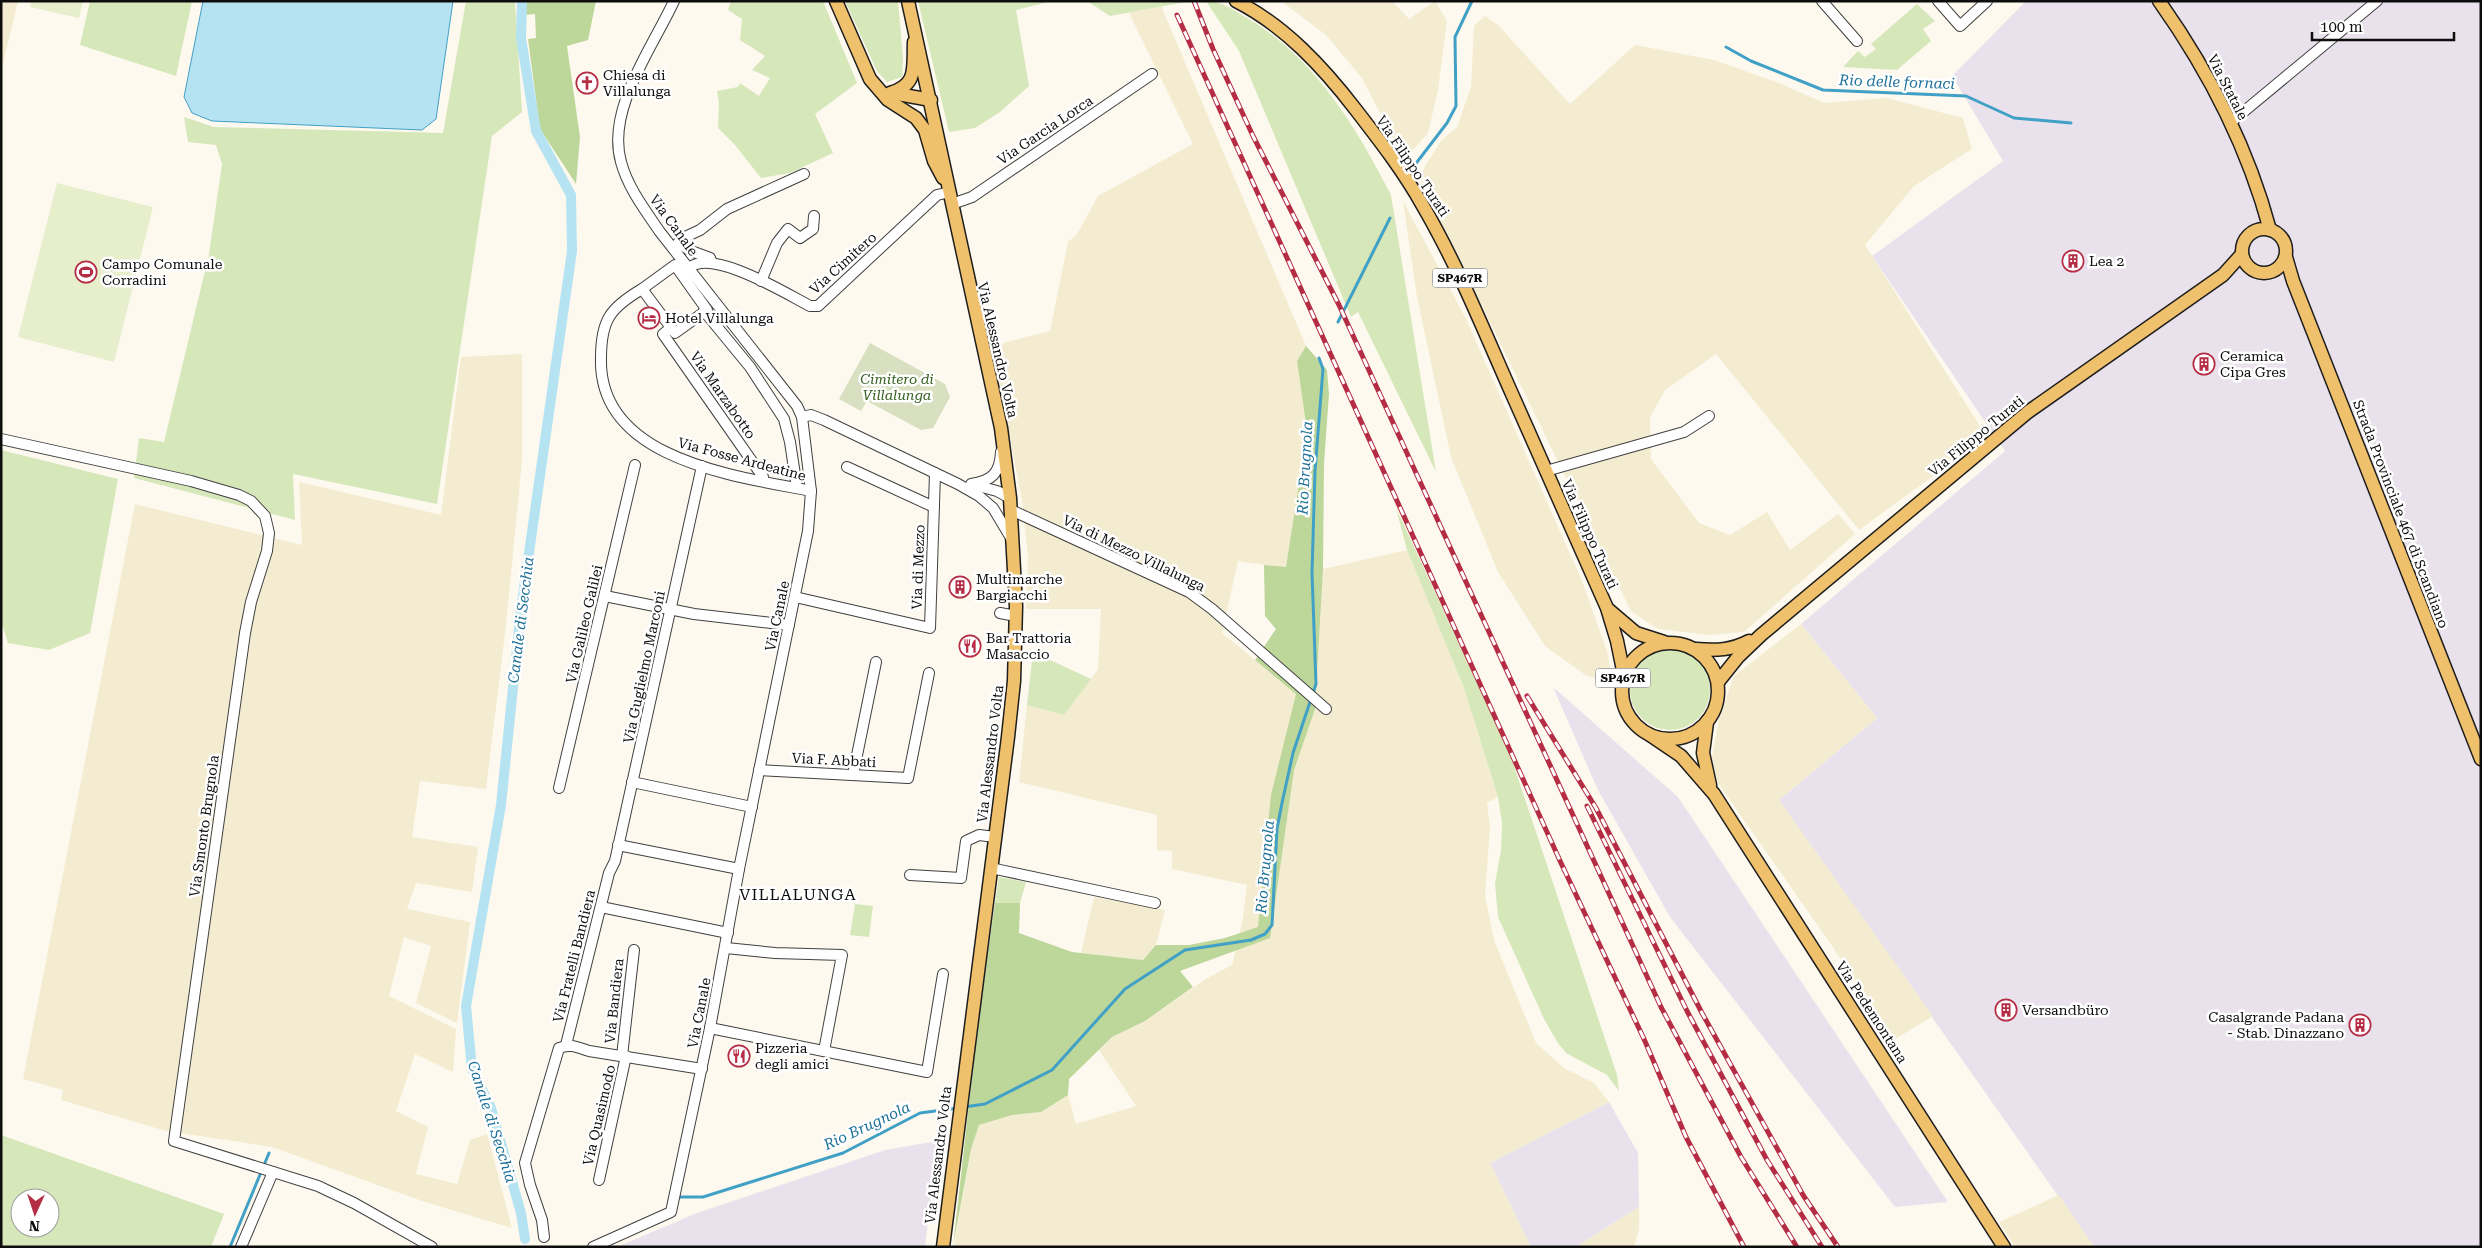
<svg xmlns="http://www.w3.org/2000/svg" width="2482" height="1248" viewBox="0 0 2482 1248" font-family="'Roboto Serif',serif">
<rect width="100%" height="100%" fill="#fef9ef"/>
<g fill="#e9e2ec">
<polygon points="2026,1 2481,1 2481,1247 2094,1247 1779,800 1877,718 1801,624 2005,451 1872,256 2003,161 1952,76"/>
<polygon points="1553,687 1678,797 1948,1202 1895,1207 1670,917 1598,790"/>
<polygon points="1609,1102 1638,1153 1639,1207 1576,1247 1531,1247 1490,1163"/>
<polygon points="937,1141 925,1247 617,1247 697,1213 885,1150"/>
</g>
<g fill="#f3ecd0">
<polygon points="1,1 18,1 1,72"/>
<polygon points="1281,1 1392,1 1409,19 1435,1 1447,21 1438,90 1428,133 1404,160 1362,78 1326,35"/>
<polygon points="1161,6 1306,346 1297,361 1307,431 1286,568 1238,561 1222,633 1315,709 1323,569 1407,550 1464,688 1498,797 1487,803 1490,827 1485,896 1494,940 1536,1043 1564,1068 1594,1083 1609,1102 1490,1163 1531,1247 954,1247 971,1149 979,1125 1012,1115 1041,1112 1068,1095 1076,1124 1136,1106 1099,1050 1112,1037 1145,1021 1206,979 1232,965 1243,918 1247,885 1172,869 1172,851 1157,850 1157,815 1019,782 1027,705 1064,715 1098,669 1101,609 1026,609 1028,557 1022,500 992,346 1050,331 1068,242 1077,234 1098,196 1193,144 1129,13"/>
<polygon points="1485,16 1499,26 1570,104 1635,45 1714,60 1779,83 1824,103 1887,98 1963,118 1972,149 1914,186 1865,245 1987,437 1859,530 1716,354 1665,390 1650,417 1651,459 1699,523 1730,535 1767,512 1790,550 1838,514 1855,534 1744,632 1710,635 1658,629 1631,611 1420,179 1425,166 1441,141 1457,127 1471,87 1474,26"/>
<polygon points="1403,201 1466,319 1582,581 1608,654 1611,675 1605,680 1587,676 1545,646 1498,572 1451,457 1417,297"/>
<polygon points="522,354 522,461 506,625 486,789 420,781 412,837 478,847 472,892 416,883 407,909 470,922 457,1023 416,1003 431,946 404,937 389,996 456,1029 453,1072 415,1054 396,1111 428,1127 416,1174 457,1184 470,1140 487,1134 512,1228 422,1201 272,1147 166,1131 61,1100 63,1090 23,1079 135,504 302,545 299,482 441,515 461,357"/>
<polygon points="1801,624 1877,718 1779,800 1933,1016 1894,1040 1832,946 1718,783 1712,758 1719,719 1734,676"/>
<polygon points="1094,897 1165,910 1156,945 1143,960 1081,953"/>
<polygon points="2059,1195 2094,1247 2015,1247 1999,1222"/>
<polygon points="1639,1207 1639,1229 1634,1247 1576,1247"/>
</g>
<g fill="#d6e7ba" fill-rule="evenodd">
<polygon points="90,1 192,1 176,76 80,45"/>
<polygon points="466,1 515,1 522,112 492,136 437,504 293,474 295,520 134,478 139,438 164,442 209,254 222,164 216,145 188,142 184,117 214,127 443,133"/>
<polygon points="731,1 823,1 857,83 815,114 833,153 790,173 761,178 735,145 718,128 719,103 717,91 738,87 740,83 759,96 770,78 752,70 765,56 740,40 742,19 728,10"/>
<polygon points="845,1 898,1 903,58 902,77 887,82 877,71"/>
<polygon points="918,1 1053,1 1016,10 1029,86 1000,112 975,128 949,132"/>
<polygon points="1087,1 1185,1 1186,2 1110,16"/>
<path d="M 1206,1 C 1222,1 1233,10 1247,18 C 1315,58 1356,127 1391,195 L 1436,472 L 1358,312 L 1351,317 L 1239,51 Z"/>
<polygon points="1917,4 1935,21 1923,29 1931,41 1897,70 1843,67 1858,51 1865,57 1876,49 1871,44"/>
<polygon points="1,450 118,479 90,633 49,650 8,643 2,624"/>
<polygon points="1396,508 1510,754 1617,1075 1619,1091 1607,1075 1566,1053 1558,1043 1544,1019 1498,917 1495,883 1501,850 1502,823 1498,797 1464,688 1407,550"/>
<circle cx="1670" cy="690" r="40"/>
<polygon points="1033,652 1091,679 1064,715 1027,705"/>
<polygon points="999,877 1026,882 1020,903 995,903"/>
<polygon points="855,904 873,906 869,937 850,935"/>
<path d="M 1,1135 L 224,1214 L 211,1247 L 1,1247 ZM 20,1198 L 50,1198 L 50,1228 L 20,1228 Z"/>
</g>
<g fill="#bdd69a">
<polygon points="526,1 596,1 588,40 567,46 580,137 576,184 540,129 528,39 536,38 535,14 524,15"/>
<polygon points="1306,346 1327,370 1329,394 1324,464 1323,569 1315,709 1294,770 1270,938 1180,971 1193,987 1145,1021 1112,1037 1069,1079 1068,1095 1041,1112 1012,1115 979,1125 971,1149 953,1247 977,1032 995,903 1020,903 1019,933 1072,952 1143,960 1156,945 1189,945 1225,938 1258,927 1271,795 1296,694 1255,660 1276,629 1265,616 1264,565 1286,567 1307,431 1297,361"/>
</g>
<polygon fill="#d9dfc1" points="870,343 945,384 950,397 933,428 921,430 867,401 861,411 839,399"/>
<g fill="#e6eecb">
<polygon points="32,1 83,1 79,18 30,7"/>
<polygon points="57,183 153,207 114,362 18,337"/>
</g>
<polygon fill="#b6e3f2" stroke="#41a0c5" points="203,1 453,1 436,119 422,130 212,121 192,113 184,97"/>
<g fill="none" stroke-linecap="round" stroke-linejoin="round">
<g stroke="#41a0c5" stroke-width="3">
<polyline points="1726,47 1751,61 1823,90 1966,96 2014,118 2071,123"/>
<polyline points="1414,166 1447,123 1456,106 1455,37 1472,1"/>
<polyline points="1338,322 1390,218"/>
<polyline points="964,1107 985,1104 1052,1070 1125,989 1185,950 1251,940 1265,934 1272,925 1277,829 1282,803 1293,753 1316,684 1312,573 1315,471 1323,369 1319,358"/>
<polyline points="680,1197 703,1197 843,1153 920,1113 958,1108"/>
<polyline points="230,1247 269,1153"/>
</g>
<polyline stroke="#b6e3f2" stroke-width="10" points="522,1 521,38 536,131 571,195 572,251 521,609 501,805 466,1006 472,1069 491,1108 521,1213 525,1239"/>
<g stroke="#404040" stroke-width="12">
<g id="minor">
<polyline points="1822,1 1857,41"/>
<polyline points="1938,1 1960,26 1987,1"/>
<polyline points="2230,123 2377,1"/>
<polyline points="952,204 972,197 1152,74"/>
<polyline points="712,263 710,258 691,251 678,243 683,238 700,230 727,209 804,174"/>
<polygon points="675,265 707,310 675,333 642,289"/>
<path d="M 689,268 C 712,248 785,293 810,306 L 818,306 L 937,195 L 950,192"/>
<polyline points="761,281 777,243 788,229 800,238 813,229 814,216"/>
<path d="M 642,289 C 610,308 601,320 601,358 C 598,460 736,476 811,491"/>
<polyline points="704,311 750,367 784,419 790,442 797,488"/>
<polyline points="671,328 663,334 763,477 763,481"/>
<polyline points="802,417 811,415 824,420 958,484 979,496 993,508 1011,538"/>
<polyline points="1,439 191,481 239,495 251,501 265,516 269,533 267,551 251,602 245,633 174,1141 318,1186 354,1203 432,1247"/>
<polyline points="847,467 934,507"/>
<polyline points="1546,471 1684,432 1709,416"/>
<path d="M 971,484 C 992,481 1000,473 1001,452"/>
<polyline points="974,485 997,491 1010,498"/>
<polyline points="1011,510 1189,592 1212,609 1326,709"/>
<polyline points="605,596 694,614 789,625"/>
<polyline points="795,597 930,628 935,473"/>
<polyline points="1000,613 1016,616"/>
<polyline points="759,770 908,778 929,673"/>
<polyline points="853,775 876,662"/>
<polyline points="632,782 752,807"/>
<polyline points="559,788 635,465"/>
<polyline points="618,845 739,869"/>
<polyline points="991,868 1155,903"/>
<polyline points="910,875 961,878 966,841 979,835 995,837"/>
<polyline points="601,907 728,933"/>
<polyline points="726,948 775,953 842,955 824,1051"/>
<polyline points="710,1028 927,1072 943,974"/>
<polyline points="566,1045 609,873 615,861 702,466"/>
<polyline points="622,1056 634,950"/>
<polyline points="599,1180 626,1056"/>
<path d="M 544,1237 L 542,1220 L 530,1185 L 525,1163 L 559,1048 C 570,1043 579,1048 589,1051 L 702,1069"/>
<polyline points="241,1247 273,1172"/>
<path d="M 593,1247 L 671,1212 L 710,1028 L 739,869 L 808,531 L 811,491 L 802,417 L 797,406 L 660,232 C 645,210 628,188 621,162 C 606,109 653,47 674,1"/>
</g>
</g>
<g stroke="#1e1e1e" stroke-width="15">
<g id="major">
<polyline points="836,1 870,79 888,100 916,118 925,130 934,161 943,178"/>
<polyline points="908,1 1001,428 1010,498 1016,606 1014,681 1008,737 943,1247"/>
<path d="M 1236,1 C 1285,26 1323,67 1356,110 C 1380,141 1404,172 1423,206 C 1458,266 1484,331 1512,394 C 1544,465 1575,537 1607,608 L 1617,641 L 1624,675"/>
<path d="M 2159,1 C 2208,70 2248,148 2270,230"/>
<path d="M 890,93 C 918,85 913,68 914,42"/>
<polyline points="892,93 931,100"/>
<circle cx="2264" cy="251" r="22"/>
<polyline points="2286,257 2293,281 2481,759"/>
<polyline points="1609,610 1636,633 1664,642"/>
<circle cx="1670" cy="691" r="48"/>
<path d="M 1696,649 C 1716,651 1732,650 1749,641"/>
<polyline points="1718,682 1738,657 1761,635 2028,412 2223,275 2242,254"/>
<polyline points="1707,722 1703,753 1710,785"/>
<polyline points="1650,735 1681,756 1714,794 2004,1247"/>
</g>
</g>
<use href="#minor" stroke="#fff" stroke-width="10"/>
<use href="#major" stroke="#f0c16c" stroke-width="12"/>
<g stroke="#b52d44" stroke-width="5">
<g id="rail">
<polyline points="1194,1 1213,49 1253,136 1339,305 1661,1007 1741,1157 1797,1247"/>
<polyline points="1177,15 1561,863 1644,1039 1686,1137 1744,1247"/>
<polyline points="1527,696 1596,808 1702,1013 1803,1195 1838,1247"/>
<polyline points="1587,806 1687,1011 1738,1106 1767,1160 1822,1247"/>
</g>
</g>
<use href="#rail" stroke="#fff" stroke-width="3" stroke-dasharray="9" stroke-linecap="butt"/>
</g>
<defs>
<g id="church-ring" transform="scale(1.125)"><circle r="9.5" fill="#fff" stroke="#b52d44" stroke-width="1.5"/><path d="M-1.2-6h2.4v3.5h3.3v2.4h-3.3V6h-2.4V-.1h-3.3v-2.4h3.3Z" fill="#b52d44"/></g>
<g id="building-ring" transform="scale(1.125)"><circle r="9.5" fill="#fff" stroke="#b52d44" stroke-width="1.5"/><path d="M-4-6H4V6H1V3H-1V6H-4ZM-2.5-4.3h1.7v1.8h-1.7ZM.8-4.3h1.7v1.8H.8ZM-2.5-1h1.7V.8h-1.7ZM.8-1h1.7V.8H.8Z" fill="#b52d44"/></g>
<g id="stadium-ring" transform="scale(1.125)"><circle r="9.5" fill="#fff" stroke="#b52d44" stroke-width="1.5"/><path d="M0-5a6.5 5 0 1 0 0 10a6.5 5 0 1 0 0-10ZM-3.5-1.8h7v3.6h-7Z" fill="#b52d44"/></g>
<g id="hotel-ring" transform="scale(1.125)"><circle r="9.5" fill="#fff" stroke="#b52d44" stroke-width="1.5"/><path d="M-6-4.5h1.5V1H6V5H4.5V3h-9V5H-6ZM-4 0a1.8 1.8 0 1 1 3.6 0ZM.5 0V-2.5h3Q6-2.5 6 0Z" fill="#b52d44"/></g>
<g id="restaurant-ring" transform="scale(1.125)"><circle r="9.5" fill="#fff" stroke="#b52d44" stroke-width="1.5"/><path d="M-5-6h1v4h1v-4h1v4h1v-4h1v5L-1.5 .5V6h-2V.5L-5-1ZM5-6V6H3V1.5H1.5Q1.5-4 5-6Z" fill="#b52d44"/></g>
</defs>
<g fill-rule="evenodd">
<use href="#church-ring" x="587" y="83"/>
<use href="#building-ring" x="2073" y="261"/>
<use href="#stadium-ring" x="86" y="272"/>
<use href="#hotel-ring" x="649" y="318"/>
<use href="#building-ring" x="2204" y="364"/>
<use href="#building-ring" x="960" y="587"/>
<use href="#restaurant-ring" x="970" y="646"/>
<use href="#building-ring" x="2006" y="1010"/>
<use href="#building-ring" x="2360" y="1025"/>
<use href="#restaurant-ring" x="739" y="1056"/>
</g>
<g text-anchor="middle" stroke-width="5" stroke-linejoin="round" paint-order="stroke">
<g fill="#fff" stroke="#565656" stroke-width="1">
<rect x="1432.5" y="268.5" width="55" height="19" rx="4"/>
<rect x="1595.5" y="668.5" width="55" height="19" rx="4"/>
</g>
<g font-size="12" font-weight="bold" fill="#0d0d0d">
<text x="1460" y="282">SP467R</text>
<text x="1623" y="682">SP467R</text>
</g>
<g font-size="14" fill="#0d0d0d" stroke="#fff" text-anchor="start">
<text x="603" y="80">Chiesa di<tspan x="603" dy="16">Villalunga</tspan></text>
<text x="2089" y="266">Lea 2</text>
<text x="102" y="269">Campo Comunale<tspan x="102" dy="16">Corradini</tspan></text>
<text x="665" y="323">Hotel Villalunga</text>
<text x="2220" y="361">Ceramica<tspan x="2220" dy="16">Cipa Gres</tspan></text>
<text x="976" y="584">Multimarche<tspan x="976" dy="16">Bargiacchi</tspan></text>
<text x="986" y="643">Bar Trattoria<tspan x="986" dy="16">Masaccio</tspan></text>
<text x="2022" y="1015">Versandbüro</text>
<text x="2344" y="1022" text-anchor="end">Casalgrande Padana<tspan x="2344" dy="16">- Stab. Dinazzano</tspan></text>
<text x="755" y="1053">Pizzeria<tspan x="755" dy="16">degli amici</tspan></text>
</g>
<g font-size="14" fill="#0d0d0d" stroke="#fff">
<text transform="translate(2228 87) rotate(63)" y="5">Via Statale</text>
<text transform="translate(1045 130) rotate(-34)" y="5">Via Garcia Lorca</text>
<text transform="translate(1413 166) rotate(56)" y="5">Via Filippo Turati</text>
<text transform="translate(674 225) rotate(54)" y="5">Via Canale</text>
<text transform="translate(843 263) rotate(-42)" y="5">Via Cimitero</text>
<text transform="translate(998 350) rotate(77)" y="5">Via Alessandro Volta</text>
<text transform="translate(723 395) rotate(55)" y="5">Via Marzabotto</text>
<text transform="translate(1976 436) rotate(-39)" y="5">Via Filippo Turati</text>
<text transform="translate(742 459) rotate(15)" y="5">Via Fosse Ardeatine</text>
<text transform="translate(2401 514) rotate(69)" y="5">Strada Provinciale 467 di Scandiano</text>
<text transform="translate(1590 534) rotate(66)" y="5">Via Filippo Turati</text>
<text transform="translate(1134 553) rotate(26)" y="5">Via di Mezzo Villalunga</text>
<text transform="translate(918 567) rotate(-88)" y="5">Via di Mezzo</text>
<text transform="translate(777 616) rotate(-78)" y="5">Via Canale</text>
<text transform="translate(584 624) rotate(-77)" y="5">Via Galileo Galilei</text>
<text transform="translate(644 667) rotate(-78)" y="5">Via Guglielmo Marconi</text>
<text transform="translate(990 754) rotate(-83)" y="5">Via Alessandro Volta</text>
<text transform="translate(834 760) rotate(3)" y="5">Via F. Abbati</text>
<text transform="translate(204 826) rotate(-82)" y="5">Via Smonto Brugnola</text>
<text transform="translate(574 956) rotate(-76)" y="5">Via Fratelli Bandiera</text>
<text transform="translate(614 1001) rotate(-84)" y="5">Via Bandiera</text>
<text transform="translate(1872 1012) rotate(57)" y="5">Via Pedemontana</text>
<text transform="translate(699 1013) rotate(-79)" y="5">Via Canale</text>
<text transform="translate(599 1115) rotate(-77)" y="5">Via Quasimodo</text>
<text transform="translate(938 1155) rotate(-83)" y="5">Via Alessandro Volta</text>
</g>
<g font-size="14" font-style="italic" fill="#366121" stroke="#fff">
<text x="897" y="384">Cimitero di<tspan x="897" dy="16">Villalunga</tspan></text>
</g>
<g font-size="15" font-style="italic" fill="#1e7198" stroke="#fff">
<text transform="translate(1897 82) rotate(2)" y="5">Rio delle fornaci</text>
<text transform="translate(1305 468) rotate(-87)" y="5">Rio Brugnola</text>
<text transform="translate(521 620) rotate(-83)" y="5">Canale di Secchia</text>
<text transform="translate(1265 867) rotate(-85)" y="5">Rio Brugnola</text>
<text transform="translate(492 1122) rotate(72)" y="5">Canale di Secchia</text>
<text transform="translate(867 1126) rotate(-25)" y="5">Rio Brugnola</text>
</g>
<g font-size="16" letter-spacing="1" fill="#0d0d0d" stroke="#fff">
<text x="798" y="900">VILLALUNGA</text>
</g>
</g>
<rect width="2482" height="1248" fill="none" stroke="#0d0d0d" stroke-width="5"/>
<g transform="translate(35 1213) rotate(183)"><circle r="24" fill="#ffffff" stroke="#9e9e9e"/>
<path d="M0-4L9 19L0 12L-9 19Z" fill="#b52d44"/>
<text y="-8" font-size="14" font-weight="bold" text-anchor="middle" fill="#0d0d0d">N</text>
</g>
<path d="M2312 32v8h142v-8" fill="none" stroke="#0d0d0d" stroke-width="2.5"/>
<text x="2320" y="32" font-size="15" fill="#0d0d0d" stroke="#ffffff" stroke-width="4" paint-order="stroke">100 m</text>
</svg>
